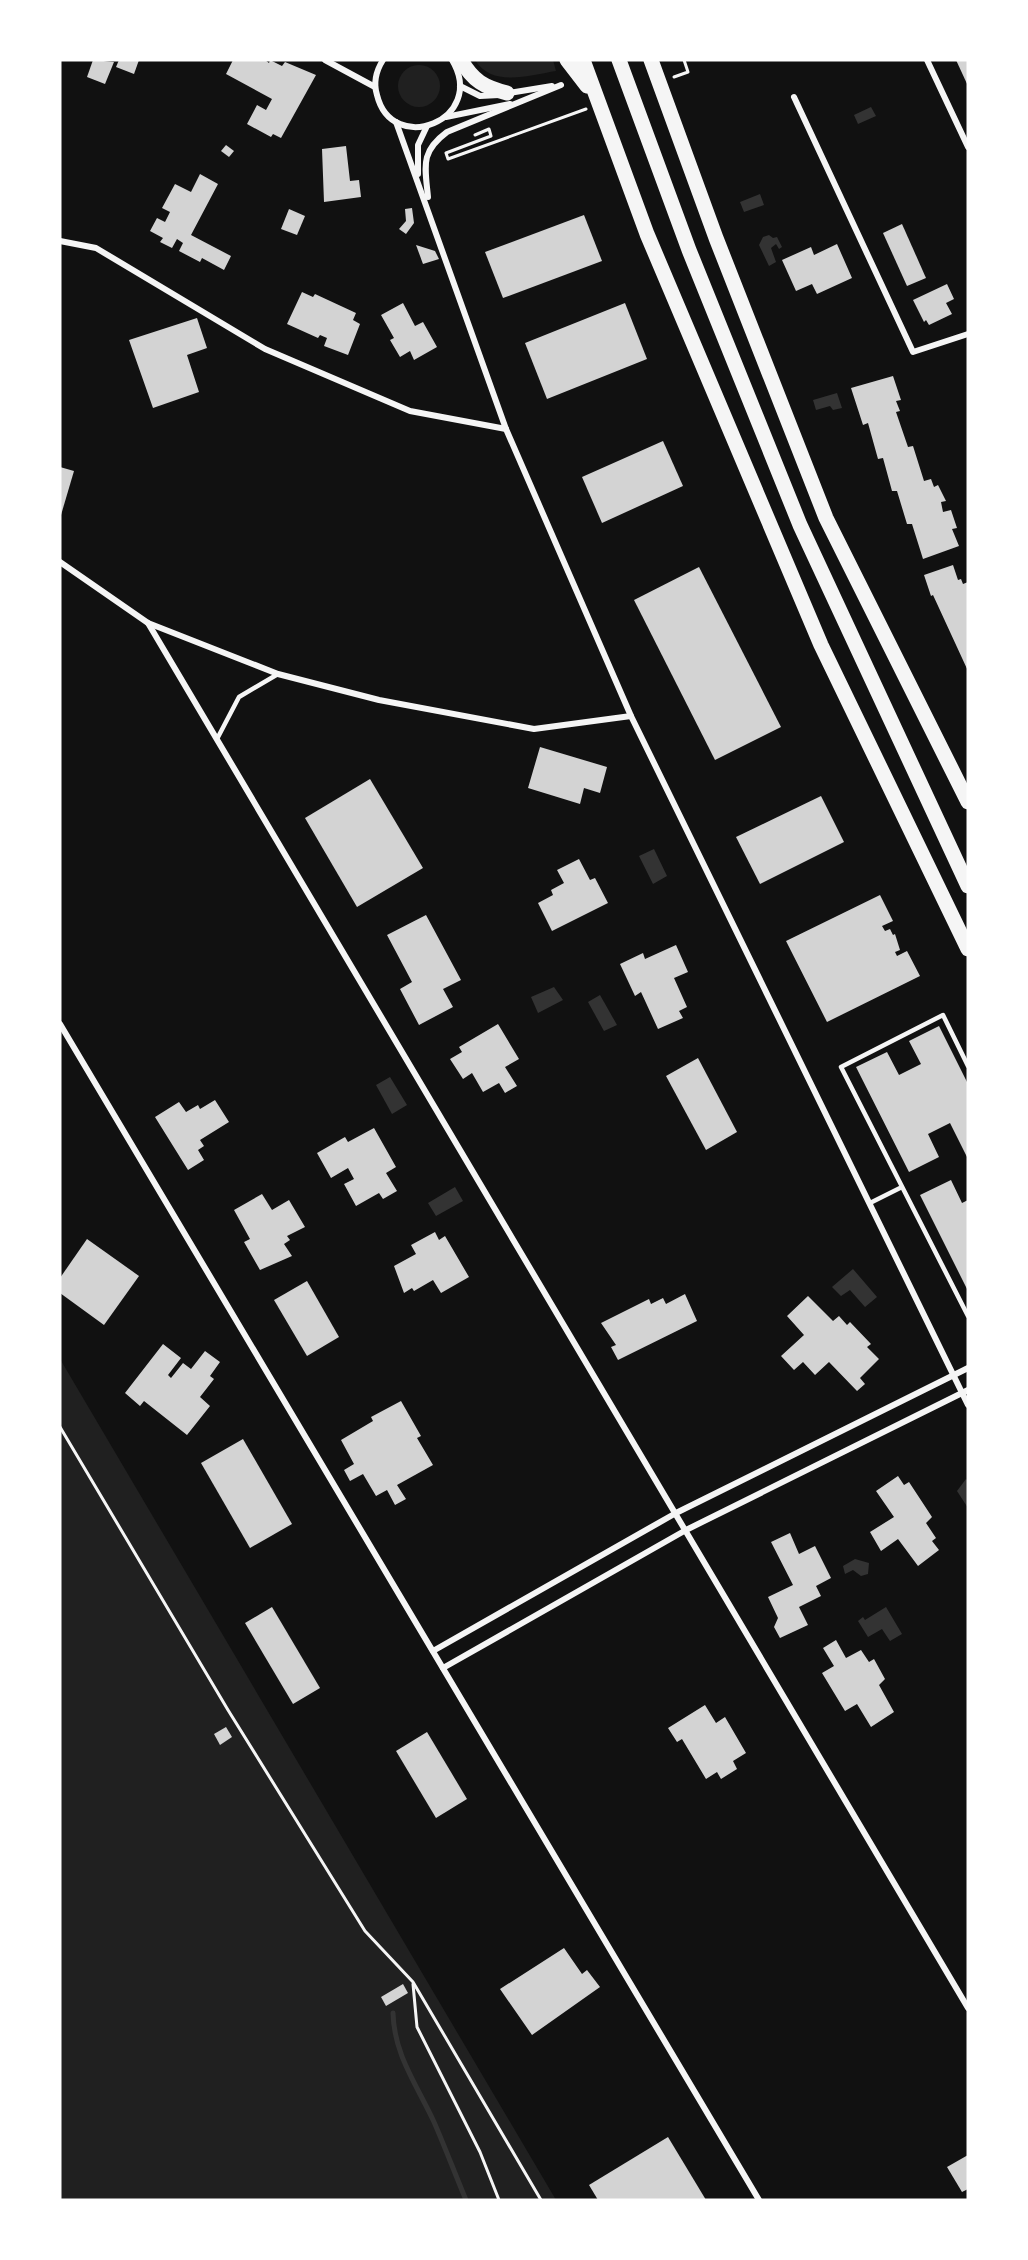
<svg xmlns="http://www.w3.org/2000/svg" width="1028" height="2260" viewBox="0 0 1028 2260" font-family="'Golos Text',sans-serif">
<rect width="100%" height="100%" fill="#111"/>
<g fill="#202020">
<path d="M 475,60 L 553,60 L 556,71 C 530,75 492,88 475,60 Z"/>
<circle cx="419" cy="86" r="21"/>
<polygon points="60,1359 556,2200 60,2200"/>
</g>
<g fill="#333">
<polygon points="871,107 876,116 858,124 854,115"/>
<polygon points="760,194 764,205 744,212 740,202"/>
<polygon points="769,235 773,238 777,237 782,247 779,249 776,244 771,248 776,262 769,266 759,245 763,237"/>
<polygon points="837,393 842,408 833,410 830,406 816,410 813,400"/>
<polygon points="654,849 667,876 653,884 639,856"/>
<polygon points="554,987 563,1000 538,1013 531,997"/>
<polygon points="600,995 617,1025 604,1031 588,1002"/>
<polygon points="390,1077 407,1105 392,1114 376,1085"/>
<polygon points="455,1187 463,1201 436,1216 428,1203"/>
<polygon points="853,1269 877,1297 865,1307 850,1290 841,1296 832,1287"/>
<polygon points="966,1479 968,1481 968,1508 957,1491"/>
<polygon points="855,1559 869,1563 868,1574 861,1576 853,1570 845,1574 843,1566"/>
<polygon points="886,1607 902,1634 890,1641 882,1629 868,1637 858,1621 863,1617 865,1620"/>
</g>
<g fill="none" stroke-linecap="round" stroke-linejoin="round">
<path stroke="#333" stroke-width="5" d="M 393,2013 C 394,2055 417,2085 434,2122 C 445,2147 455,2174 466,2200"/>
</g>
<g fill="#d3d3d3">
<polygon points="93,60 114,62 105,84 87,77"/>
<polygon points="119,60 139,60 134,74 116,67"/>
<polygon points="233,60 265,60 269,63 270,60 282,66 285,62 316,75 281,138 273,134 271,137 247,124 257,105 266,110 272,99 226,74"/>
<polygon points="956,60 968,60 968,86"/>
<polygon points="226,145 234,151 229,157 221,151"/>
<polygon points="346,146 350,181 359,180 361,197 324,202 322,149"/>
<polygon points="200,174 218,184 191,235 231,256 224,270 202,258 200,262 179,251 183,243 177,239 172,248 160,242 163,238 150,231 157,218 165,222 170,212 162,208 175,184 191,192"/>
<polygon points="412,208 414,223 406,234 399,229 406,221 405,209"/>
<polygon points="289,209 305,216 297,235 281,229"/>
<polygon points="584,215 602,261 503,298 485,252"/>
<polygon points="902,224 926,278 907,286 883,233"/>
<polygon points="837,244 852,278 817,294 812,284 796,291 782,260 811,247 814,255"/>
<polygon points="416,245 435,251 439,259 423,264"/>
<polygon points="947,284 954,299 946,303 952,314 929,325 926,320 924,322 913,300"/>
<polygon points="302,292 313,297 315,294 356,313 353,320 360,324 348,355 324,346 327,338 320,335 318,338 287,324"/>
<polygon points="403,303 415,326 423,322 437,347 414,360 410,351 400,357 390,340 394,338 381,315"/>
<polygon points="625,303 647,359 547,399 525,343"/>
<polygon points="197,318 207,348 187,355 199,392 153,408 129,340"/>
<polygon points="893,376 901,400 896,401 900,411 896,412 908,447 913,446 924,481 931,479 934,487 938,485 946,501 941,502 943,512 951,510 957,528 952,529 959,546 923,559 912,524 907,524 897,491 892,491 883,458 878,459 868,423 863,425 851,388"/>
<polygon points="663,441 683,486 602,523 582,477"/>
<polygon points="60,467 74,471 61,515 60,515"/>
<polygon points="953,565 958,580 961,579 963,584 968,582 968,671 933,595 931,596 924,575"/>
<polygon points="699,567 781,727 715,760 634,600"/>
<polygon points="540,747 607,767 600,793 584,788 580,804 528,788"/>
<polygon points="370,779 423,868 357,907 305,818"/>
<polygon points="821,796 844,842 760,884 736,837"/>
<polygon points="579,859 590,880 595,878 608,903 552,931 538,903 553,895 551,890 564,883 557,870"/>
<polygon points="880,895 893,921 882,926 885,931 890,929 893,935 895,934 900,950 895,952 897,956 907,951 920,976 827,1022 786,941"/>
<polygon points="426,915 461,980 443,989 453,1007 419,1025 400,989 412,982 387,935"/>
<polygon points="676,945 688,972 674,978 687,1007 679,1011 683,1018 658,1029 641,992 635,996 620,964 643,953 645,959"/>
<polygon points="498,1024 519,1059 505,1067 517,1086 505,1093 499,1083 483,1092 472,1073 463,1079 450,1059 462,1052 459,1047"/>
<polygon points="939,1026 968,1084 968,1159 950,1123 928,1134 939,1157 909,1172 856,1067 887,1052 899,1075 921,1064 909,1041"/>
<polygon points="698,1058 737,1132 706,1150 666,1076"/>
<polygon points="215,1100 229,1122 200,1140 204,1146 198,1150 204,1160 188,1170 155,1117 179,1102 186,1112 198,1105 200,1109"/>
<polygon points="374,1128 396,1167 386,1173 397,1191 383,1199 379,1193 356,1206 344,1184 354,1179 348,1168 331,1178 317,1153 345,1137 348,1142"/>
<polygon points="951,1180 962,1203 968,1200 968,1291 920,1195"/>
<polygon points="262,1194 272,1210 289,1200 305,1227 287,1236 290,1240 284,1244 292,1256 260,1270 244,1242 250,1239 234,1210"/>
<polygon points="435,1232 439,1240 445,1236 469,1277 441,1293 433,1280 414,1291 412,1288 404,1293 394,1266 416,1254 411,1245"/>
<polygon points="87,1239 139,1276 104,1325 60,1293 60,1278"/>
<polygon points="307,1281 339,1337 307,1356 274,1300"/>
<polygon points="685,1294 697,1321 618,1360 611,1347 616,1345 601,1323 649,1299 651,1304 663,1298 666,1304"/>
<polygon points="808,1296 833,1321 839,1316 847,1325 850,1322 871,1344 867,1347 879,1359 860,1378 865,1384 857,1391 829,1362 815,1375 803,1362 794,1370 781,1356 804,1335 787,1316"/>
<polygon points="163,1344 181,1358 168,1375 171,1378 183,1363 191,1369 205,1351 220,1362 210,1376 214,1379 200,1397 210,1406 187,1435 144,1401 140,1406 125,1393"/>
<polygon points="401,1401 421,1436 417,1438 433,1465 397,1485 406,1499 395,1505 387,1490 376,1496 363,1474 350,1481 344,1470 354,1464 341,1440 373,1421 371,1417"/>
<polygon points="243,1439 292,1524 250,1548 201,1463"/>
<polygon points="898,1476 904,1485 909,1482 932,1517 926,1523 936,1538 932,1541 939,1550 918,1566 898,1539 881,1551 870,1532 894,1517 876,1491"/>
<polygon points="790,1533 799,1554 815,1546 831,1578 816,1586 821,1596 799,1607 808,1625 780,1638 774,1627 778,1618 768,1597 793,1585 771,1542"/>
<polygon points="272,1607 320,1688 293,1704 245,1623"/>
<polygon points="836,1640 846,1658 861,1650 869,1662 874,1659 885,1679 879,1685 894,1712 871,1727 857,1704 845,1711 822,1673 834,1666 823,1648"/>
<polygon points="705,1705 716,1723 725,1717 746,1753 733,1761 737,1769 721,1779 717,1772 706,1779 682,1739 677,1742 668,1728"/>
<polygon points="226,1727 232,1737 220,1745 214,1734"/>
<polygon points="427,1732 467,1799 436,1818 396,1751"/>
<polygon points="564,1948 582,1974 587,1970 600,1987 532,2035 500,1989"/>
<polygon points="403,1984 408,1993 386,2006 381,1997"/>
<polygon points="668,2137 706,2200 598,2200 589,2185"/>
<polygon points="968,2155 968,2189 962,2192 947,2167"/>
</g>
<g fill="none" stroke-linecap="round" stroke-linejoin="round">
<g stroke="#f5f5f5" stroke-width="3">
<polyline points="674,77 688,72 684,60"/>
<polyline points="475,135 489,129 491,136 446,153 448,159 586,109"/>
<polyline points="60,1427 228,1710 365,1931 413,1982 541,2200"/>
<polyline points="413,1984 417,2027 480,2152 499,2200"/>
</g>
<g stroke="#f5f5f5" stroke-width="4.5">
<polyline points="217,739 239,697 278,674"/>
<polyline points="968,1066 943,1015 841,1067 968,1316"/>
<polyline points="870,1203 900,1188"/>
</g>
<g stroke="#f5f5f5" stroke-width="6">
<polyline points="325,60 375,87"/>
<path d="M 383,60 C 376,71 373,82 377,95 C 392,157 488,120 452,60"/>
<polyline points="927,60 968,147"/>
<polyline points="460,86 480,96 499,95"/>
<polyline points="509,93 552,86"/>
<polyline points="794,97 913,352 968,334"/>
<polyline points="446,117 510,104"/>
<polyline points="396,122 506,429 631,716 968,1405"/>
<polyline points="418,174 418,145 427,126"/>
<path d="M 428,197 C 425,166 420,152 447,132 L 561,85"/>
<polyline points="60,241 96,248 265,349 410,411 506,429"/>
<polyline points="60,562 148,623 278,674 379,700 534,729 631,716"/>
<polyline points="148,623 968,2008"/>
<polyline points="60,1024 759,2200"/>
<polyline points="433,1651 676,1513 968,1368"/>
<polyline points="443,1668 686,1530 968,1390"/>
</g>
<g stroke="#f5f5f5" stroke-width="15">
<path d="M 461,60 C 473,81 484,87 507,93"/>
<polyline points="567,60 587,86"/>
<polyline points="583,60 647,234 821,645 968,949"/>
<polyline points="619,60 689,250 800,525 968,886"/>
<polyline points="651,60 716,238 826,518 968,802"/>
</g>
</g>
<rect width="1028" height="2260" fill="none" stroke="#ffffff" stroke-width="123"/>
</svg>
